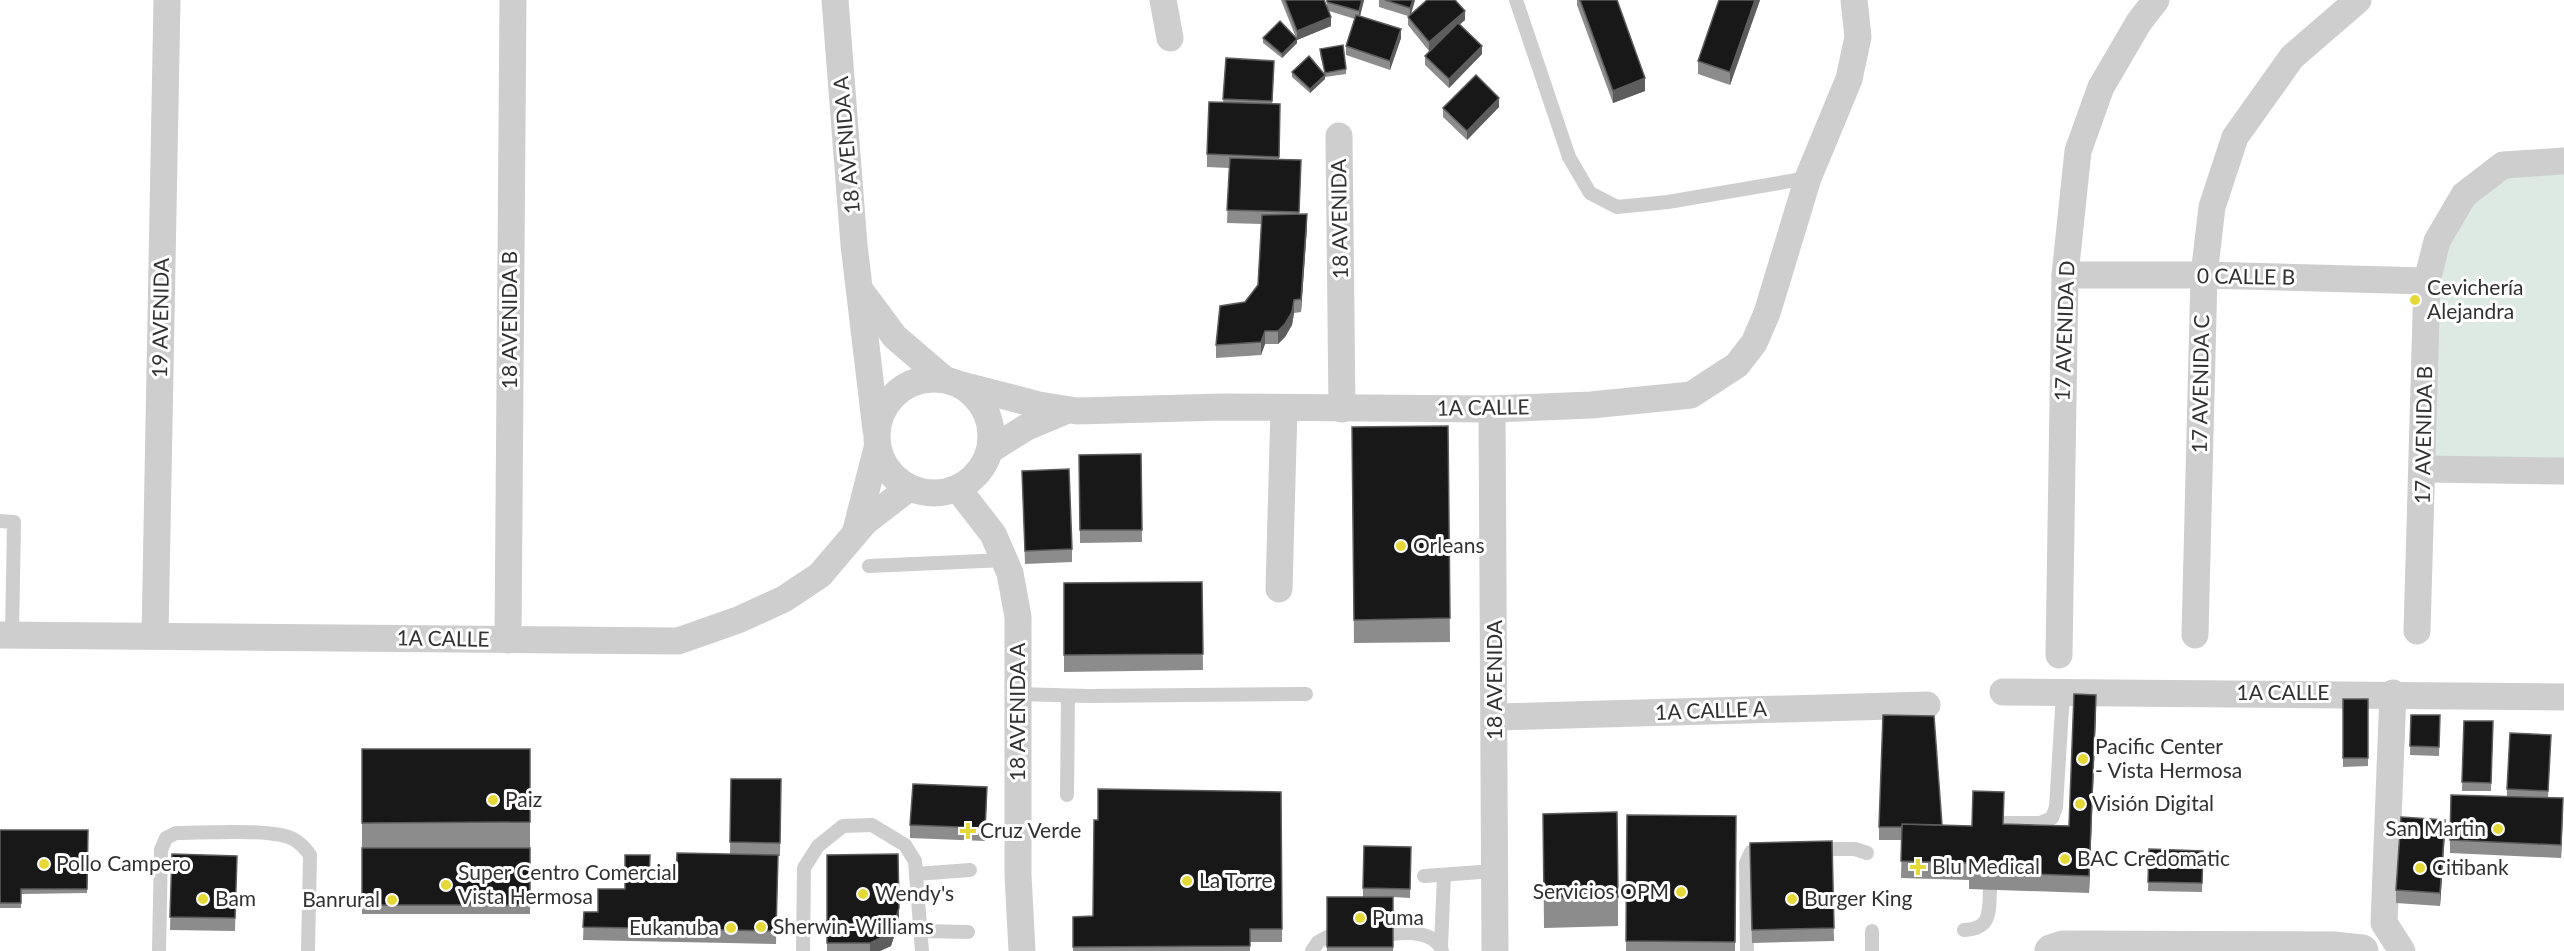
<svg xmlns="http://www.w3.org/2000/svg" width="2564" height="951" viewBox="0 0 2564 951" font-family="Lato,sans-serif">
<rect width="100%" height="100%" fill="#fff"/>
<polygon fill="#dceae3" points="2564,164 2564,466 2428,466 2440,242 2504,168"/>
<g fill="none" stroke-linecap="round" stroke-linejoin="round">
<g stroke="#cecece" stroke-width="14">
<polyline points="1516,0 1569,157 1590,193 1617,207 1668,202 1808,178"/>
<polyline points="0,521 14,522 12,635"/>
<polyline points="869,566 1005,560"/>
<polyline points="1018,694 1088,696 1306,694"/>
<polyline points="1067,795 1068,696"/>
<polyline points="2004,823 2040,823 2052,818 2056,807 2063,693"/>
<polyline points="1815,849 1855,849 1867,853"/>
<polyline points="916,874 970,870"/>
<polyline points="1424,876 1495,871"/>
<path d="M 1964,930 C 1992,929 1989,911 1990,889"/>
<polyline points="920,931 968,932"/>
<path d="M 1393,934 C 1409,932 1436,932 1442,951"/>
<polyline points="1441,946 1444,875"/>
<path d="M 159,951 L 161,850 L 166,838 L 176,833 C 202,833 273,828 293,839 C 301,843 305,848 310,855 L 308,951"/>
<polyline points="803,951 804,868 818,846 843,826 872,825 905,845 915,861 922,951"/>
<polyline points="1312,951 1318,942 1327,937"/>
<polyline points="1747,951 1746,863 1751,852 1766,850"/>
<polyline points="1872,951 1872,931"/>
</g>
<g stroke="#cecece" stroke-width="27">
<polyline points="835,0 854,245 876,430"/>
<polyline points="1163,0 1170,38"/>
<polyline points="1339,136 1342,409"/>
<polyline points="2065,275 2204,275 2427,281"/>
<polyline points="863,294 895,337 944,379"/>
<circle cx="934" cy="436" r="57"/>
<polyline points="962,385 1039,405 1077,411 1223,407 1492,409 1591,405 1691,395 1737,365 1754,343 1767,313 1808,178 1849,79 1858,37 1854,0"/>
<polyline points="1492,409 1495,951"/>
<polyline points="990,450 1027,427 1065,411"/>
<polyline points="2424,469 2564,471"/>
<polyline points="958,489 993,534 1010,573 1018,617 1018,875 1022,951"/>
<polyline points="856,530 877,448"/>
<polyline points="1279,589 1284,408"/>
<polyline points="2417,631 2427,281 2437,241 2464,195 2503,165 2564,161"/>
<polyline points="0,635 678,641 738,620 784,599 820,575 865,522 909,488"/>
<polyline points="2195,635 2204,275 2212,207 2235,137 2292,57 2358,0"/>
<polyline points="155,636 167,0"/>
<polyline points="508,640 513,0"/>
<polyline points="2059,655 2065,275 2078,151 2101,87 2139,22 2156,0"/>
<polyline points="2003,692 2564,697"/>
<polyline points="2393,693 2384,923 2402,951"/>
<polyline points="1495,717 1927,705"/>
</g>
<polyline stroke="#cecece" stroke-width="33" points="2051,951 2063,947 2333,948 2362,951"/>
</g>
<g fill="#8c8c8c">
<polygon points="1281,0 1324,0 1327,6 1327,0 1364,0 1360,16 1401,38 1390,70 1346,55 1346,46 1355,19 1329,11 1331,26 1297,40"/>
<polygon points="1379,0 1415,0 1411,14 1465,20 1460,24 1482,54 1449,88 1425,65 1425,56 1437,44 1429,51 1408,25 1408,16 1379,7"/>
<polygon points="1577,0 1617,0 1645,91 1613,103 1577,5"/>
<polygon points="1719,0 1760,0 1730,85 1698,74 1698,61"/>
<polygon points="1263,38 1297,43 1282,58 1263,43"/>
<polygon points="1320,49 1346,69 1346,74 1325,77 1325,75 1325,79 1310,93 1292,77 1292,72 1325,74 1320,54"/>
<polygon points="1226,58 1274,70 1272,104 1280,117 1279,159 1301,173 1299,215 1307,227 1301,312 1294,313 1292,325 1285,337 1278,344 1265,344 1261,355 1216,358 1216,345 1245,302 1258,285 1261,224 1227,223 1229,168 1207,167 1207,154 1223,103"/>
<polygon points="1499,107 1467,140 1443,117 1443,108"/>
<polygon points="1448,426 1450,642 1354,643 1352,427"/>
<polygon points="1141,454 1142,542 1080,543 1079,455"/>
<polygon points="1022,471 1072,549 1072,562 1025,564"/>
<polygon points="1202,582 1203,670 1064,672 1064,583"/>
<polygon points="2343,699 2368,699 2368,766 2343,767"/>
<polygon points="2096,711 2089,893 1969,889 1969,880 1901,878 1902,840 1879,840 1879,827 1942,825 1972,826 2004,824 2069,826"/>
<polygon points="2411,715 2440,715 2439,756 2410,755"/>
<polygon points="2464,721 2493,721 2491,791 2462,791"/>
<polygon points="2551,735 2548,798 2563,811 2561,858 2450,853 2450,840 2507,797 2507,789"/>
<rect x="362" y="749" width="168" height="165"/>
<polygon points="731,779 781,779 780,856 778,856 776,944 583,940 584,912 598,912 625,889 649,882 676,882 730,854"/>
<polygon points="1281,792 1282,942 1250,942 1250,951 1073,951 1073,917 1093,916 1098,820"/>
<polygon points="987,800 985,841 910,838 910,825"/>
<polygon points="1543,814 1618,897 1618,926 1544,928"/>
<polygon points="1627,815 1736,816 1735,951 1626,951"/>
<polygon points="0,830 88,830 87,893 21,894 21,908 0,908"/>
<polygon points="2445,833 2440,906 2396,903 2396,890"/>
<polygon points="1832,841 1834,941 1752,943 1750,843"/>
<polygon points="1411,847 1410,898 1393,897 1393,951 1327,951 1327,897 1363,897 1363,888"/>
<polygon points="2149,849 2203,851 2202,892 2148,891"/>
<polygon points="172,854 237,856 235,931 170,930"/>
<polygon points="827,855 899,921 891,946 880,951 827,951"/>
</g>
<g fill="#5d5d5d">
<polygon points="1362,0 1364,0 1359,20 1359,11"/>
<polygon points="1413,0 1415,0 1410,17 1410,8"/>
<polygon points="1755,0 1760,0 1730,85 1730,72"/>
<polygon points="1465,11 1465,20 1429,51 1429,42"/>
<polygon points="1331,17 1331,26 1297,40 1297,31"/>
<polygon points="1401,29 1401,38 1390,70 1390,61"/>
<polygon points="1297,39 1297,43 1282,58 1282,54"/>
<polygon points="1482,46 1482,54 1449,88 1449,79"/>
<polygon points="1325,75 1325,79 1310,93 1310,89"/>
<polygon points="1645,78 1645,91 1613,103 1613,91"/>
<polygon points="1499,98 1499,107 1467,140 1467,131"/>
<polygon points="1307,214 1307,227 1301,312 1301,299"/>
<polygon points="1294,300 1294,313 1292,325 1285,337 1278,344 1278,331"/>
<polygon points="1265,331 1265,344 1261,355 1261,342"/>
<polygon points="2096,695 2096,711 2089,893 2089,876"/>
<polygon points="2563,798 2563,811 2561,858 2561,845"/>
<polygon points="2445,820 2445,833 2440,906 2440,893"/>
<polygon points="899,908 899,921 891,946 880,951 870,951 870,943"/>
</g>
<g fill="#181818" stroke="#5d5d5d" stroke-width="1.5">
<polygon points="1285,0 1324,0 1331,17 1297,31"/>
<polygon points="1327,0 1362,0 1359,11 1327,2"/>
<polygon points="1385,0 1413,0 1410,8"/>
<polygon points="1427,0 1455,0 1465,11 1429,42 1408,17"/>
<polygon points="1580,0 1617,0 1645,78 1613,91"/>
<polygon points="1719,0 1755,0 1730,72 1698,61"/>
<polygon points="1356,15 1401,29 1390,61 1346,46"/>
<polygon points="1280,21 1297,39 1282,54 1263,38"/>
<polygon points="1458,23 1482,46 1449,79 1425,56"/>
<polygon points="1343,45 1346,69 1325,73 1320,49"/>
<polygon points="1309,56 1325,75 1310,89 1292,72"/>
<polygon points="1226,58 1274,61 1272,101 1223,99"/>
<polygon points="1476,75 1499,98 1467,131 1443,108"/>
<polygon points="1209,102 1280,104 1279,157 1207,154"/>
<polygon points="1230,158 1301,160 1299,212 1227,210"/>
<polygon points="1307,214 1301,299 1294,300 1292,312 1285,324 1278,331 1265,331 1261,342 1216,345 1220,306 1245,302 1258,285 1262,215"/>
<polygon points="1448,426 1450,618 1354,620 1352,427"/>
<polygon points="1141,454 1142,530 1080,530 1079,455"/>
<polygon points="1069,469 1072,549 1025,551 1022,471"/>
<polygon points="1202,582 1203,654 1064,655 1064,583"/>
<polygon points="2074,694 2096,695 2089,876 1969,872 1969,863 1901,861 1902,824 1972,826 1973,791 2004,792 2003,824 2069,826"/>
<rect x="2343" y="699" width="25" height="59"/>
<polygon points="1883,715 1934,716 1942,825 1902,824 1902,827 1879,827"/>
<polygon points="2411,715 2440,715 2439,747 2410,746"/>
<polygon points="2464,721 2493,721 2491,783 2462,782"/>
<polygon points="2510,733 2551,735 2548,791 2507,789"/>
<polygon points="362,749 530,749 530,822 362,823"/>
<polygon points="731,779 781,779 780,843 730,842"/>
<polygon points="913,784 987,787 985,828 910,825"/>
<polygon points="1098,789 1281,792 1282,929 1250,929 1250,946 1073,947 1073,917 1093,916 1094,820 1098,820"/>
<polygon points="2451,795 2563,798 2561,845 2450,840"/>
<polygon points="1617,812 1618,897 1544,898 1543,814"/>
<polygon points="1627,815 1736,816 1735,942 1626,941"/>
<polygon points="2401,817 2445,820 2440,893 2396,890"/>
<polygon points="0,830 88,830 87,889 21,889 21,903 0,903"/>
<polygon points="1832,841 1834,928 1752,930 1750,843"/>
<polygon points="1364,846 1411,847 1410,889 1363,888"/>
<rect x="362" y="848" width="168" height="57"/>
<polygon points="2149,849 2203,851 2202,883 2148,882"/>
<polygon points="677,853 778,855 776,931 583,927 584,912 598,912 598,889 625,889 625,855 650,855 649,882 676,882"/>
<polygon points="172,854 237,856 235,918 170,917"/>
<polygon points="898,854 899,908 891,933 870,943 827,943 827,855"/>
<rect x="1327" y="897" width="66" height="50"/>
</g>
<g fill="#e4d937" stroke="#fff" stroke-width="2">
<circle cx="2415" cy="300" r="6"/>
<circle cx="1401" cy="546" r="6"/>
<circle cx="2083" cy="759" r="6"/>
<circle cx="493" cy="800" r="6"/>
<circle cx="2080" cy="804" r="6"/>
<circle cx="2498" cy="829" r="6"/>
<path d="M965 822h6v6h6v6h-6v6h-6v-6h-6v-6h6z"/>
<circle cx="2065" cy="859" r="6"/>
<circle cx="44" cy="864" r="6"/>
<path d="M1915 858h6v6h6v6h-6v6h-6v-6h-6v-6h6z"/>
<circle cx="2420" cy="868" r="6"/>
<circle cx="1187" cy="881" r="6"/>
<circle cx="446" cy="885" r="6"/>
<circle cx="1681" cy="892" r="6"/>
<circle cx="863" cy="894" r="6"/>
<circle cx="203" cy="899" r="6"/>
<circle cx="1792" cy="899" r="6"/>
<circle cx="392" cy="900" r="6"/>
<circle cx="1360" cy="918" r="6"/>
<circle cx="761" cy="927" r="6"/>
<circle cx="731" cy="928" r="6"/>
</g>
<g text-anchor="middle" stroke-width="6" stroke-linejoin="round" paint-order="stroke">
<g font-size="21" fill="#313131" stroke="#fff">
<text transform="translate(847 145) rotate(-95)" y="7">18 AVENIDA A</text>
<text transform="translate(1340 219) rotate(-91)" y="7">18 AVENIDA</text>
<text transform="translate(2246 277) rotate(1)" y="7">0 CALLE B</text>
<text transform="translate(161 318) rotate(-89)" y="7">19 AVENIDA</text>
<text transform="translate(510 320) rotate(-90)" y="7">18 AVENIDA B</text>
<text transform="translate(2065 331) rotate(-88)" y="7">17 AVENIDA D</text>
<text transform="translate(2201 384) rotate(-89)" y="7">17 AVENIDA C</text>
<text transform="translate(1483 408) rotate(-1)" y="7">1A CALLE</text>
<text transform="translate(2424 435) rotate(-89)" y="7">17 AVENIDA B</text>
<text transform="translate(443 639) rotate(1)" y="7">1A CALLE</text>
<text transform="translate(1495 680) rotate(-90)" y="7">18 AVENIDA</text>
<text x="2283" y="700">1A CALLE</text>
<text transform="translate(1711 711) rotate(-2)" y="7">1A CALLE A</text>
<text transform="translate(1018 712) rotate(-90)" y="7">18 AVENIDA A</text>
</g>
<g font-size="21" fill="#313131" stroke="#fff" text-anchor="start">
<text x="2427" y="295">Cevichería<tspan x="2427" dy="24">Alejandra</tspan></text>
<text x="1413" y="553">Orleans</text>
<text x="2095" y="754">Pacific Center<tspan x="2095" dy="24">- Vista Hermosa</tspan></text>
<text x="505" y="807">Paiz</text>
<text x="2092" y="811">Visión Digital</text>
<text x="2486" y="836" text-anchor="end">San Martin</text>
<text x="980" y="838">Cruz Verde</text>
<text x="2077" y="866">BAC Credomatic</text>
<text x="56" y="871">Pollo Campero</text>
<text x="1932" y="874">Blu Medical</text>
<text x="2432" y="875">Citibank</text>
<text x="458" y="880">Super Centro Comercial<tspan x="458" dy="24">Vista Hermosa</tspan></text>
<text x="1199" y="888">La Torre</text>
<text x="1669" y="899" text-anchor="end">Servicios OPM</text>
<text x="875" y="901">Wendy's</text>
<text x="215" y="906">Bam</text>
<text x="1804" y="906">Burger King</text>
<text x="380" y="907" text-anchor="end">Banrural</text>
<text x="1372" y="925">Puma</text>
<text x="773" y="934">Sherwin-Williams</text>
<text x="719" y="935" text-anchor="end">Eukanuba</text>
</g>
</g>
</svg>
